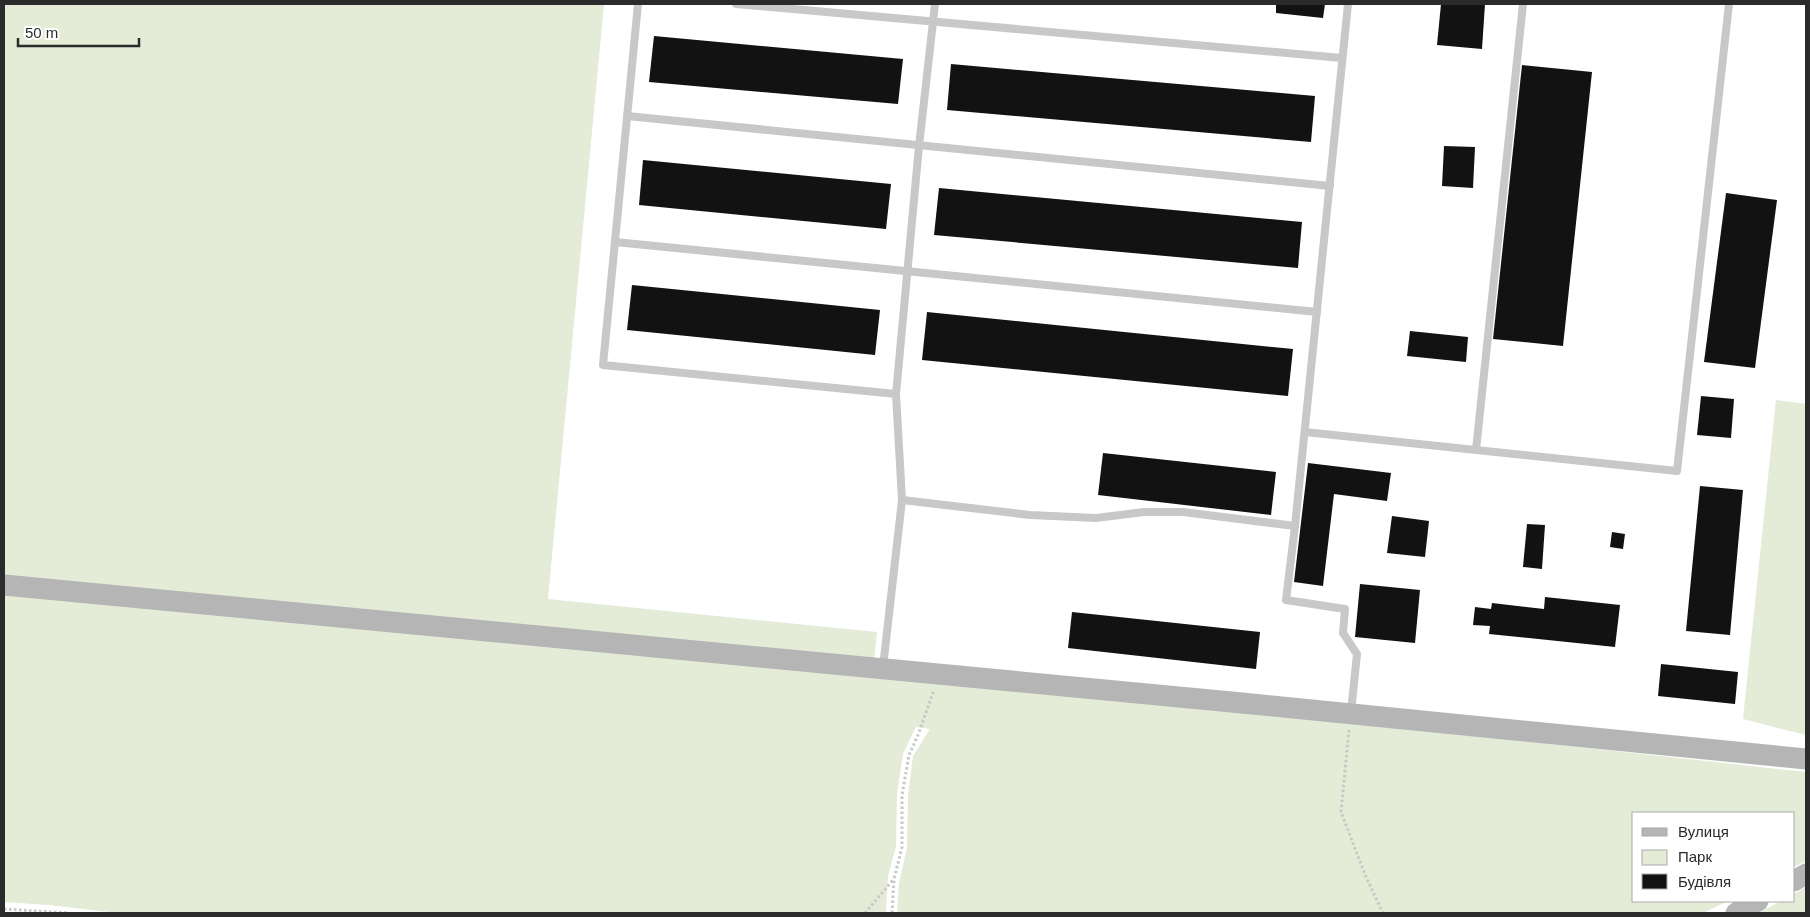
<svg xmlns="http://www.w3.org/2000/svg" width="1810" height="917" viewBox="0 0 1810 917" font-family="Arial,sans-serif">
<rect width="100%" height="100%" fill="#fff"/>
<g fill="#e4ebd7">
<polygon points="4,4 604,4 548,599 877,632 874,662 4,577"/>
<polygon points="1776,400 1806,404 1806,735 1743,719"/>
<polygon points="4,590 1244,710 1806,772 1806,861 1794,867 1794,813 1634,813 1634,901 1728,901 1703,913 897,913 899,883 907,848 908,796 913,756 930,729 916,727 903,754 897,794 896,846 888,876 886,913 118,913 48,905 4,902"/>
<polygon points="1806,887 1806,913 1759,913 1781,901 1794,901 1794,894"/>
</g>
<g fill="#121212">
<polygon points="1276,4 1325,4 1323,18 1276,13"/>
<polygon points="1441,4 1485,4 1482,49 1437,45"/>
<polygon points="654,36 903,59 898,104 649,82"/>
<polygon points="951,64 1315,96 1311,142 947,110"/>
<polygon points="1522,65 1592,72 1563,346 1493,339"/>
<polygon points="1444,146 1475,147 1473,188 1442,186"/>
<polygon points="643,160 891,184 886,229 639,205"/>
<polygon points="939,188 1302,222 1298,268 934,235"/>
<polygon points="1726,193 1777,200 1755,368 1704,362"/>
<polygon points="632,285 880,310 875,355 627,330"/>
<polygon points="927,312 1293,349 1288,396 922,360"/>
<polygon points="1410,331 1468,337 1466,362 1407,356"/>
<polygon points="1701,396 1734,399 1731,438 1697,435"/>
<polygon points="1103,453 1276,472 1271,515 1098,495"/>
<polygon points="1308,463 1391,473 1387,501 1334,494 1323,586 1294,582"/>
<polygon points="1700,486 1743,490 1730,635 1686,631"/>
<polygon points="1392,516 1429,521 1425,557 1387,553"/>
<polygon points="1527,524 1545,525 1542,569 1523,567"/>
<polygon points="1612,532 1625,534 1623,549 1610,547"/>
<polygon points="1360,584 1420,590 1415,643 1355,637"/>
<polygon points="1545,597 1620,605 1615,647 1489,634 1490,626 1473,625 1475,607 1491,609 1492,603 1544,609"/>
<polygon points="1072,612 1260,632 1256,669 1068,648"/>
<polygon points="1661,664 1738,672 1735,704 1658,696"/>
</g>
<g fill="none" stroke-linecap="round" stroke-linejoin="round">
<g stroke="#c8c8c8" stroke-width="3" stroke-dasharray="2.5 2.5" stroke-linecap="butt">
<polyline points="1349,730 1341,812 1366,877 1383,913"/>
<polyline points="4,909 69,913"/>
<polyline points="865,913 893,880"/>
<polyline points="892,913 894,879 902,847 902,795 909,755 918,735 934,690"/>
</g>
<g stroke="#c8c8c8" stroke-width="8">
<polyline points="638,4 603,365 896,394"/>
<polyline points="736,4 1342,58"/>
<polyline points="935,4 919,146 896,394 902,500 1030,515 1096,518 1144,512 1183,512 1295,526"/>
<polyline points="1348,4 1295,526 1286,600 1345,609 1343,633 1357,654 1351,712"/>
<polyline points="627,116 1330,186"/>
<polyline points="615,242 1317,312"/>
<polyline points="1305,432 1677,471 1729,4"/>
<polyline points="1476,450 1523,4"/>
<polyline points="883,667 902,500"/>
</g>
<g stroke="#b5b5b5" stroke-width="21">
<polyline points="4,585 1242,703 1806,759"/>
<polyline points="1794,881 1806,874"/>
<polyline points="1736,913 1758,901"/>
</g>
</g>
<rect width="1810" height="917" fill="none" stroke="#2b2b2b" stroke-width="10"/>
<rect x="1632" y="812" width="162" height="90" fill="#ffffff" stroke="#aaaaaa"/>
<rect x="1642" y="828" width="25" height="8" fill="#b5b5b5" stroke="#aaaaaa"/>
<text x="1678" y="837" font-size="15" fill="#2b2b2b">Вулиця</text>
<rect x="1642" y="850" width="25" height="15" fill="#e4ebd7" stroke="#aaaaaa"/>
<text x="1678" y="862" font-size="15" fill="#2b2b2b">Парк</text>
<rect x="1642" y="874" width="25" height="15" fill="#121212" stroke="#aaaaaa"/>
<text x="1678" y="887" font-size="15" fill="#2b2b2b">Будівля</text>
<path d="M18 38v8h121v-8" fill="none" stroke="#2b2b2b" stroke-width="2.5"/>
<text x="25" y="38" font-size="15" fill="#2b2b2b" stroke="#ffffff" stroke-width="4" paint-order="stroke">50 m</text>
</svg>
